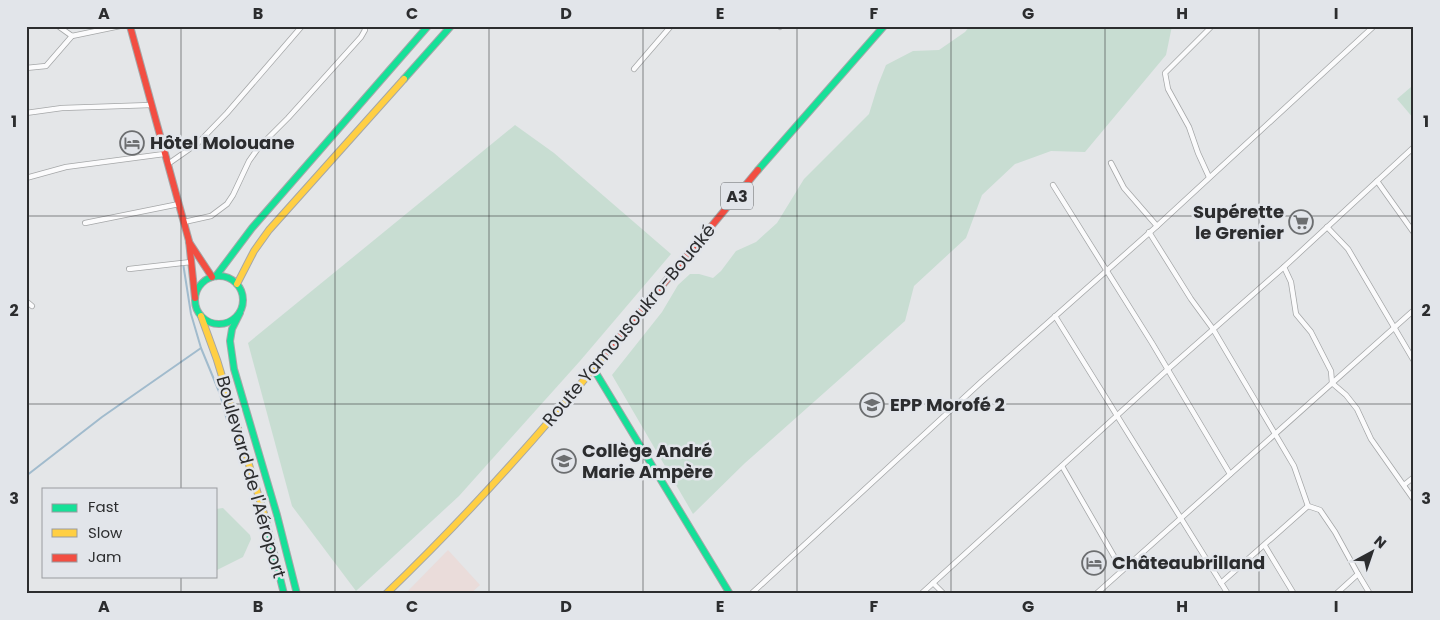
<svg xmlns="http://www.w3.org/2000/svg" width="1440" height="620" viewBox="0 0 1440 620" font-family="Poppins,sans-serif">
<rect width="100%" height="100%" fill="#e4e6e8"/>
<polygon fill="#eadcda" points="448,550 480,585 470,594 405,594"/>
<g fill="#c8ddd2">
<polygon points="970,26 1172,26 1166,55 1085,152 1051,151 1015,164 982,195 966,238 914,286 905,321 745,463 693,514 612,375 662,312 678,285 690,274 699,274 713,278 721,271 736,251 756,242 777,223 804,179 869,114 878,85 886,65 913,51 939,50 965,32"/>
<polygon points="1411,87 1414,90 1414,119 1397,99"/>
<polygon points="515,125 554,153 671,254 580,361 459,496 356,591 292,506 248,343"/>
<polygon points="223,508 250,535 251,539 243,557 217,570 216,509"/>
</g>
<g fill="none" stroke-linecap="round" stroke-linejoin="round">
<g stroke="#a1bbcd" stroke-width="2">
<polyline points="183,263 191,314 201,348 220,394 227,420"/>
<polyline points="26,476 102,417 201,348"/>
</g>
<g stroke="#a5a7a8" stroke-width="6">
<g id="street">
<polyline points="58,26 72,36 120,26"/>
<polyline points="779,26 780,27"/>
<polyline points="26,68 46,66 72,36"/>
<polyline points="634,69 671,26"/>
<polyline points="26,113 62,108 151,105"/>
<polyline points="1111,163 1124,188 1157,226"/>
<polyline points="168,164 198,143 227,113 302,26"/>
<polyline points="1209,177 1198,153 1189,127 1168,89 1165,73 1212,26"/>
<polyline points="26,178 66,167 164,154"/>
<polyline points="1377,181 1414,233"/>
<polyline points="1053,185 1152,343 1230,474"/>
<polyline points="184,222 211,216 227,204 233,195 249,161 259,147 288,118 361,37 365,30 364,26"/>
<polyline points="85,223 179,204"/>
<polyline points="1327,227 1348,249 1414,361"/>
<polyline points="1149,232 1191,299 1213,329 1294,466 1308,506"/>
<polyline points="1284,267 1291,282 1296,314 1311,332 1331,371 1332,383 1346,395 1357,409 1371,439 1414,500"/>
<polyline points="129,269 191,262"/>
<polyline points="26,301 32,306"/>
<polyline points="1055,316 1228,594"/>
<polyline points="1062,466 1122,570"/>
<polyline points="1404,485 1414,477"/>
<polyline points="1308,506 1320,510 1335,532 1358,574 1370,594"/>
<polyline points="1265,546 1294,594"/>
<polyline points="933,583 944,594"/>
<polyline points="1221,583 1308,506"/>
<polyline points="751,594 980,383 1157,226 1374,26"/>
<polyline points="921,594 1167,370 1284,267 1414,147"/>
<polyline points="1096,594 1414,310"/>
<polyline points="1336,594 1358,574"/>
</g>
</g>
<g stroke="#a5a7a8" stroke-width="8">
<g id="fast">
<polyline points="404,79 451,26"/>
<polyline points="758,170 884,26"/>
<polyline points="216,276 252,228 428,26"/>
<circle cx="219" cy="300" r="24"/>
<polyline points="240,313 232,329 230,341 234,369 277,515 297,594"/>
<polyline points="593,368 730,594"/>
<polyline points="265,517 284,594"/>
</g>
</g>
<g stroke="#a5a7a8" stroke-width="8">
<g id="slow">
<polyline points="237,284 254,251 269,230 404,79"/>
<polyline points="201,316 217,360 265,517"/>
<path d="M 386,594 C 465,518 538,437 607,352"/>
</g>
</g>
<g stroke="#a5a7a8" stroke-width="8">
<g id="jam">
<polyline points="130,26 189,241 195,298"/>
<polyline points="189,242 212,277"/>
<polyline points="607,352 758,170"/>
</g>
</g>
<use href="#street" stroke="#fbfbfc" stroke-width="4.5"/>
<use href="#fast" stroke="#16e098" stroke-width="6"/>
<use href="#slow" stroke="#ffcf43" stroke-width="6"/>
<use href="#jam" stroke="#f24e42" stroke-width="6"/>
</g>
<path fill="none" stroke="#2c2d2f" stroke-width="1" stroke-opacity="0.55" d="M 181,26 L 181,489M 335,26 L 335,594M 489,26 L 489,594M 643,26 L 643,594M 797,26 L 797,594M 951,26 L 951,594M 1105,26 L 1105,594M 1259,26 L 1259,594M 26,216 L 1414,216M 26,404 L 1414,404M 181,576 L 181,594"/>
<defs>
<g id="hotel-ring" transform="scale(1.25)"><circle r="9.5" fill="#e2e5ea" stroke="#6c6e70" stroke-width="1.5"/><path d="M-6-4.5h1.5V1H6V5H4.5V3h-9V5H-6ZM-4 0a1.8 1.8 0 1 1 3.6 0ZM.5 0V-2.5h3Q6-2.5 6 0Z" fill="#6c6e70"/></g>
<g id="supermarket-ring" transform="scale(1.25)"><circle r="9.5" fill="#e2e5ea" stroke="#6c6e70" stroke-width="1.5"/><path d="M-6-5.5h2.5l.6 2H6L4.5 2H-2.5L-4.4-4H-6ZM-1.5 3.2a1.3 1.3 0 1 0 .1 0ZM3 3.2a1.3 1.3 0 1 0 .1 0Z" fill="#6c6e70"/></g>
<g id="school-ring" transform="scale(1.25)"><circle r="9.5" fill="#e2e5ea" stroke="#6c6e70" stroke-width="1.5"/><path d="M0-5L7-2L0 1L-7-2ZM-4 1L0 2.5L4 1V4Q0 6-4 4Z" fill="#6c6e70"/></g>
</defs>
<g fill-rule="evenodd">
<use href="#hotel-ring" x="132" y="143"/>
<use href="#supermarket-ring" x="1301" y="222"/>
<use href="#school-ring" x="872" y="405"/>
<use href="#school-ring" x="564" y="461"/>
<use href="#hotel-ring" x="1094" y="563"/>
</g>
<g text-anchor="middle" stroke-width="5" stroke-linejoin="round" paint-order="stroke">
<rect fill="#e2e5ea" stroke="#636467" stroke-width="1" x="721" y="182.5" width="32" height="27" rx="4"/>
<g font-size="16" font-weight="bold" fill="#2c2d2f">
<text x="737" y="202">A3</text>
</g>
<g font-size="18" font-weight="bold" fill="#2c2d2f" stroke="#e2e5ea" text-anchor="start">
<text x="150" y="149">Hôtel Molouane</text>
<text x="1284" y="218" text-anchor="end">Supérette<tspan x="1284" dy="21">le Grenier</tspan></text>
<text x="890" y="411">EPP Morofé 2</text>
<text x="582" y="457">Collège André<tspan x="582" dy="21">Marie Ampère</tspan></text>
<text x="1112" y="569">Châteaubrilland</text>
</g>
<g font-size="18" fill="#2c2d2f" stroke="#e2e5ea">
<text transform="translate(629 325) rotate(-50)" y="6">Route Yamousoukro-Bouaké</text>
<text transform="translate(251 477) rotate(74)" y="6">Boulevard de l'Aéroport</text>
</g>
</g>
<rect width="1440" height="620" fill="none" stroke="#e2e5ea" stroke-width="55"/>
<rect x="42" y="488" width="175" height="90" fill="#e2e5ea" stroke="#999b9f"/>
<rect x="52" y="504" width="25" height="8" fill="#16e098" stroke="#999b9f"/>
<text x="88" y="512" font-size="15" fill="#2c2d2f">Fast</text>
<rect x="52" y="529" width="25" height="8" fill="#ffcf43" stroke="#999b9f"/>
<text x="88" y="538" font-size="15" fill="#2c2d2f">Slow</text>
<rect x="52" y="554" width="25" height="8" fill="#f24e42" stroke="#999b9f"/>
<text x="88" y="562" font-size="15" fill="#2c2d2f">Jam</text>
<g transform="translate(1372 552) rotate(40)" stroke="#e2e5ea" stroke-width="4" paint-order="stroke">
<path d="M0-4L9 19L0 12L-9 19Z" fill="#2c2d2f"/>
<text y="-8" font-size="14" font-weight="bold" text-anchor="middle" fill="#2c2d2f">N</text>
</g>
<rect x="28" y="28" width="1384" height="564" fill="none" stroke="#2c2d2f" stroke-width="2"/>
<g font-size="16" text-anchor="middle" font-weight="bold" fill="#2c2d2f">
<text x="104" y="19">A</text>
<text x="258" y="19">B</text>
<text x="412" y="19">C</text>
<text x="566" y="19">D</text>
<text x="720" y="19">E</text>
<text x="874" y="19">F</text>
<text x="1028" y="19">G</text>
<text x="1182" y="19">H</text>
<text x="1336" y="19">I</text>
<text x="14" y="127">1</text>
<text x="1426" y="127">1</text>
<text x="14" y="316">2</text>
<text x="1426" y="316">2</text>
<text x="14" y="504">3</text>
<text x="1426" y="504">3</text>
<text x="104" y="612">A</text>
<text x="258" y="612">B</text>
<text x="412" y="612">C</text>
<text x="566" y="612">D</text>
<text x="720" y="612">E</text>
<text x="874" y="612">F</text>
<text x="1028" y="612">G</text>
<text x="1182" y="612">H</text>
<text x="1336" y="612">I</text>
</g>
</svg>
